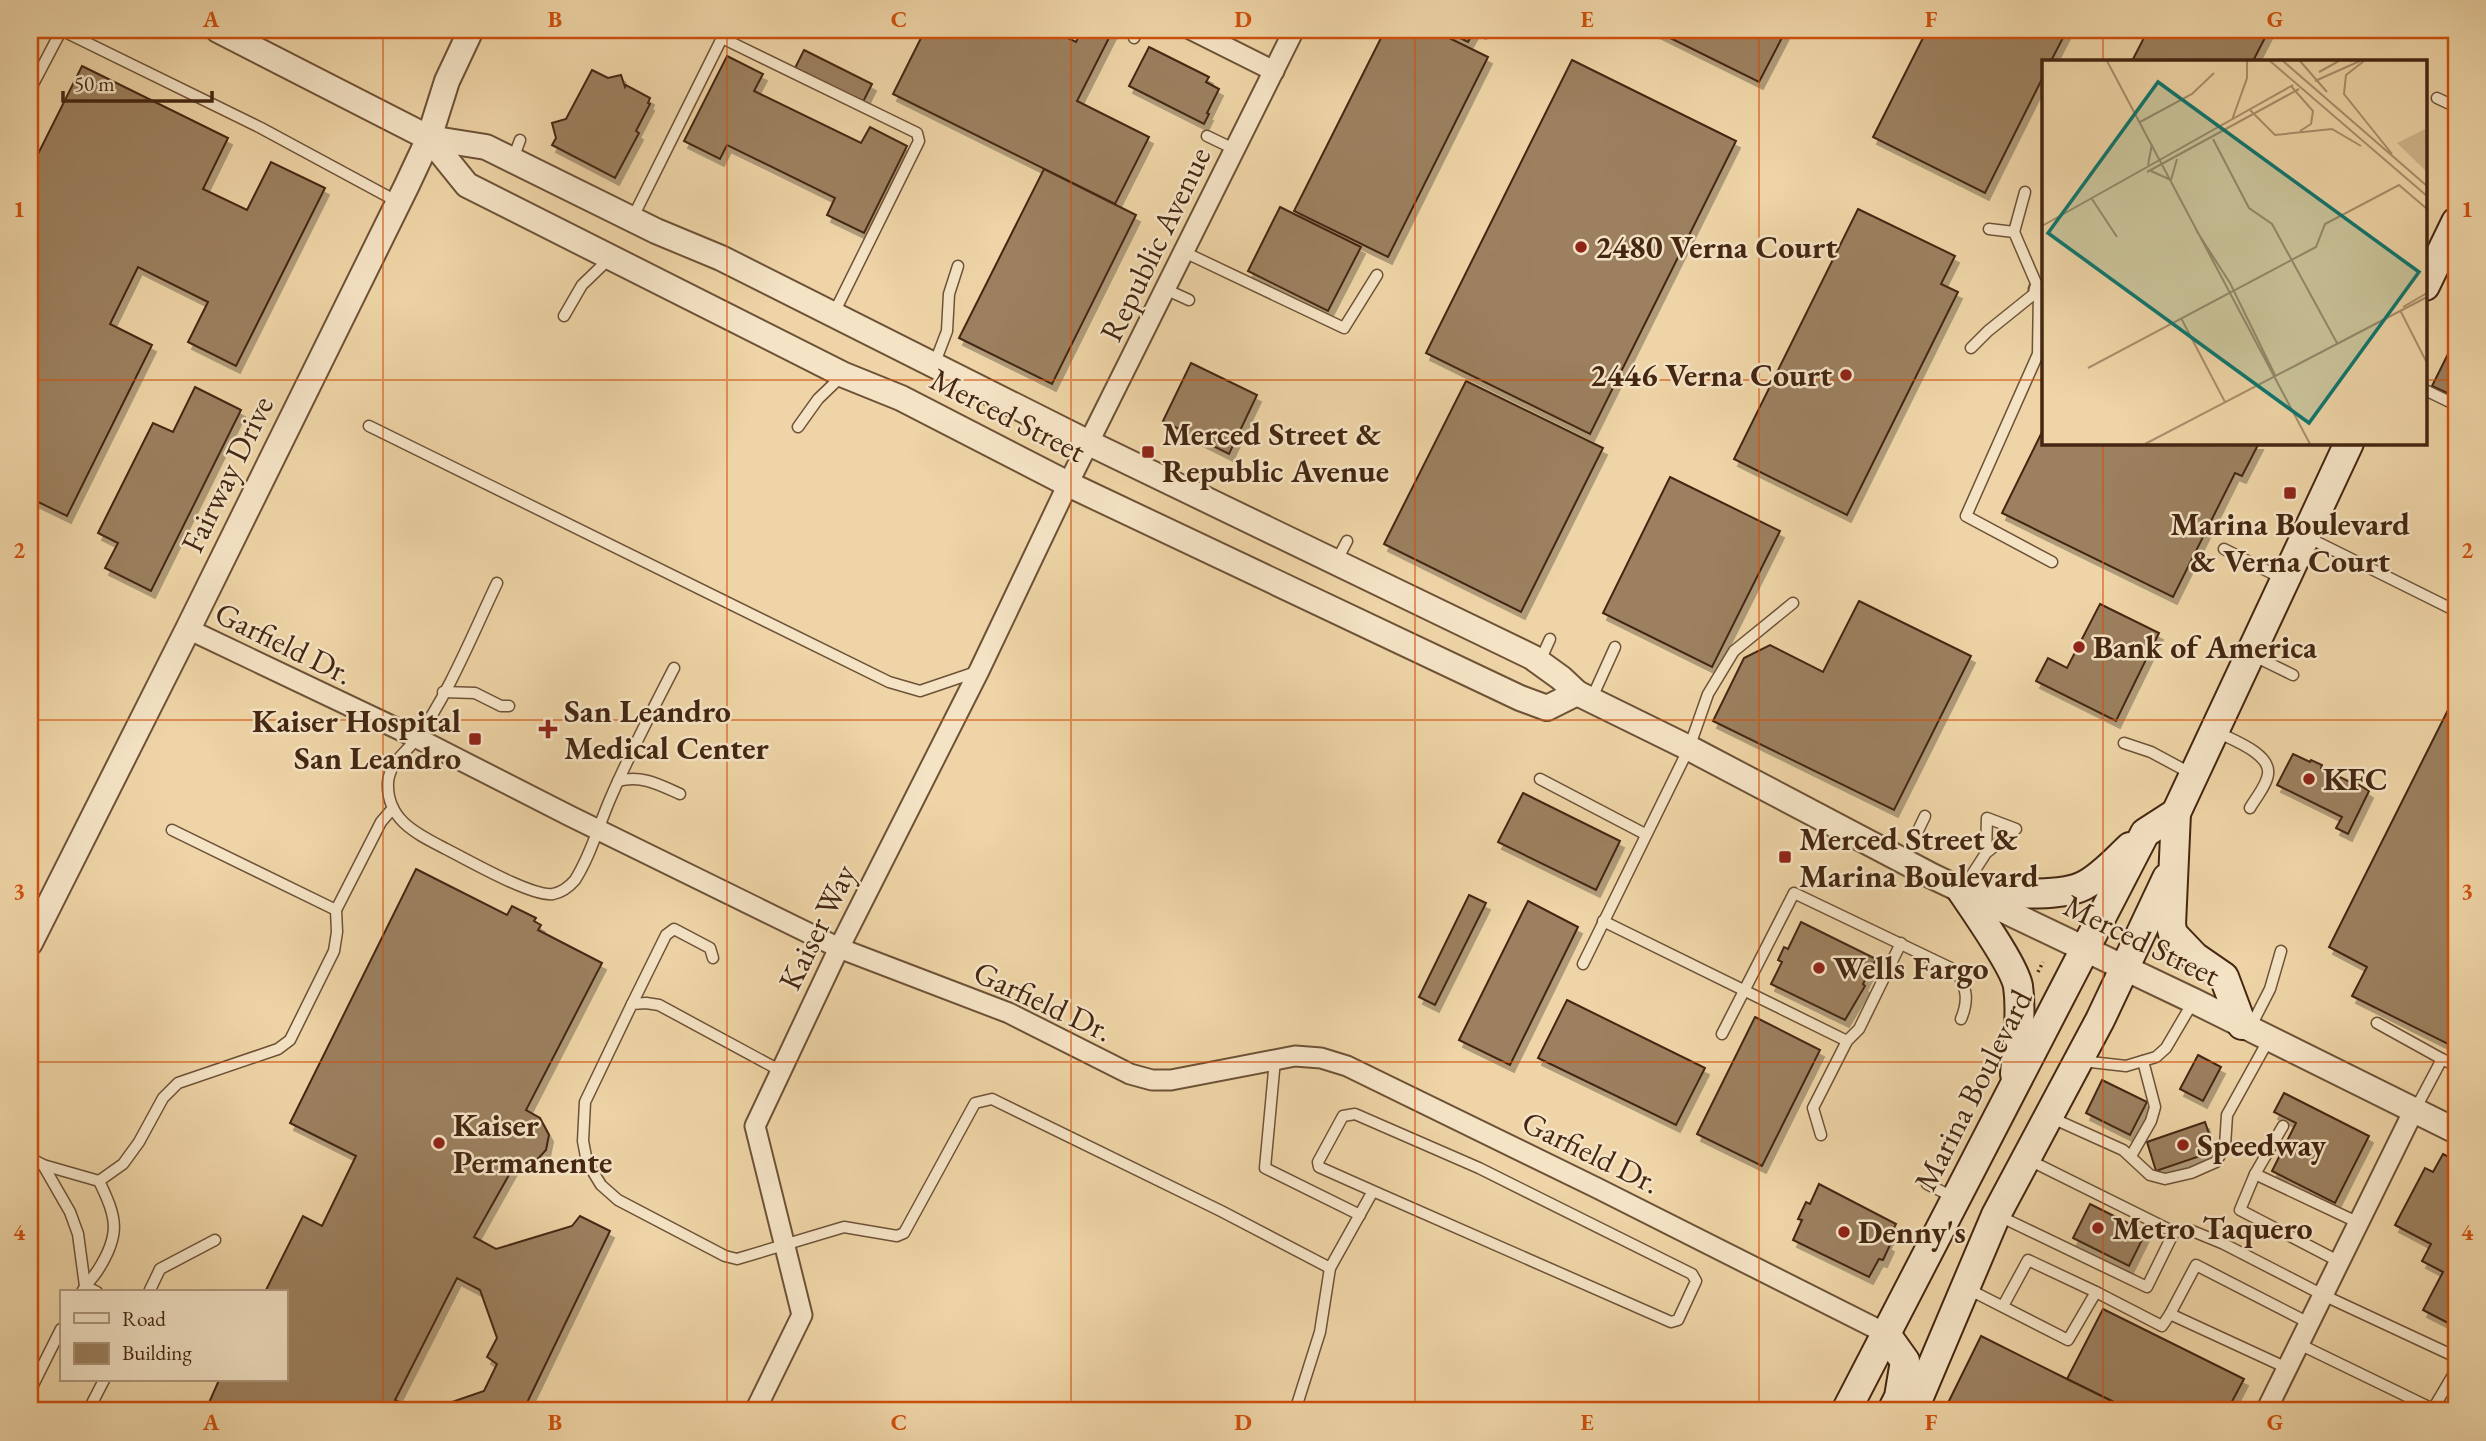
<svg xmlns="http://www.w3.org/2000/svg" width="2486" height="1441" viewBox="0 0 2486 1441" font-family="'EB Garamond',serif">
<defs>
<filter id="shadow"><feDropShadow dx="4" dy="7" stdDeviation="0" flood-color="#0004"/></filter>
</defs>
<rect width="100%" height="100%" fill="#eed4a6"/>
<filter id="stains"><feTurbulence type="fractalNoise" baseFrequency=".00286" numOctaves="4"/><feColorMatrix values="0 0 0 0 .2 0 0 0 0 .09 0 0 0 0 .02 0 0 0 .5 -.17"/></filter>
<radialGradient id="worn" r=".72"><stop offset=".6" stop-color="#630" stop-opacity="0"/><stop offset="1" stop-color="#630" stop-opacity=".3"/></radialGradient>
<g fill="#9c805f" stroke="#442612" stroke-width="2" filter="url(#shadow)">
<polygon points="925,30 1051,30 1076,42 1082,30 1113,30 1077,101 1149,137 1115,204 893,94"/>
<polygon points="1385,30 1433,30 1488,57 1388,257 1294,211"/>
<polygon points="1444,30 1475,30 1468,42"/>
<polygon points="1654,30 1786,30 1759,82"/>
<polygon points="1927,30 2067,30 2051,61 2043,61 2043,77 1985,193 1873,137"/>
<polygon points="2148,30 2269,30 2253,61 2132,61"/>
<polygon points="1149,47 1209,77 1206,82 1219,89 1207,113 1209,114 1204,124 1129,86"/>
<polygon points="804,50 872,84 863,102 795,68"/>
<polygon points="727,56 763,74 754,91 861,143 870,127 907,146 864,233 827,215 835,198 727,145 720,159 684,141"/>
<polygon points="1572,60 1736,141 1590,434 1426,353"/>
<polygon points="82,66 228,138 203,189 247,210 271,162 325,188 236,366 188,342 208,302 138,267 110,324 152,345 67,516 30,498 30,165 32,166"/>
<polygon points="592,70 608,78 621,75 625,87 626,85 650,98 648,103 650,104 636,131 639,133 615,178 552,145 556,138 552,123 566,119"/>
<polygon points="1044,169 1136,215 1052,384 959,338"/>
<polygon points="1280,207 1361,247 1328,311 1248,271"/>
<polygon points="1858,209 1955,256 1941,284 1958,292 1847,515 1734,459"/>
<polygon points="2456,338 2456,397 2432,386"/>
<polygon points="1191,363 1257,395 1229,454 1163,421"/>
<polygon points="1466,381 1603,448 1521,612 1384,544"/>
<polygon points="195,387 241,410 151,591 105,568 118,543 98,533 153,423 173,432"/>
<polygon points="2043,430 2043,443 2259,443 2242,476 2235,473 2173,597 2002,513"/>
<polygon points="1670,477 1780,531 1712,667 1603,613"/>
<polygon points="1859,601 1971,656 1894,810 1713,721 1744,658 1770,645 1823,672"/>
<polygon points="2100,604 2159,633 2116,721 2036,681 2048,658 2067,668"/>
<polygon points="2456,694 2456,1048 2352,996 2367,967 2329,947"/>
<polygon points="2293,754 2310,762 2311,760 2322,765 2321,768 2352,783 2353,781 2369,791 2348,834 2336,828 2342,817 2277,785"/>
<polygon points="1523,793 1620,841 1596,890 1498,842"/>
<polygon points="416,869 507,915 512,906 536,918 534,921 541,925 538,930 602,963 526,1110 540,1118 549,1135 546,1150 534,1163 514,1166 474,1237 496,1249 572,1226 580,1216 610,1231 523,1411 426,1411 484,1391 497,1364 487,1357 497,1338 480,1290 457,1278 395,1400 417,1411 222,1411 208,1405 219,1380 285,1380 285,1292 265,1292 303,1216 322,1226 356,1156 290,1123"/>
<polygon points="1469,895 1486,903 1435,1005 1419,997"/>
<polygon points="1528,901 1578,927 1510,1065 1459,1040"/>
<polygon points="1801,922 1876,959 1863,984 1865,986 1845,1020 1771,984 1782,962 1778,960 1784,947 1788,949"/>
<polygon points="1567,1000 1705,1068 1676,1125 1538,1058"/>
<polygon points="1755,1017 1820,1050 1762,1166 1697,1134"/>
<polygon points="2198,1055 2221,1067 2203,1101 2180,1089"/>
<polygon points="2102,1080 2147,1102 2130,1135 2086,1113"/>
<polygon points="2284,1093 2369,1136 2335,1203 2272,1171 2296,1123 2274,1112"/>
<polygon points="2205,1122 2215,1151 2156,1171 2147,1142"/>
<polygon points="2443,1154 2456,1161 2456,1327 2423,1310 2443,1272 2422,1261 2431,1244 2395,1225 2425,1168 2433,1172"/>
<polygon points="1819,1184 1896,1224 1886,1243 1890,1245 1883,1260 1879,1259 1869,1277 1793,1240 1802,1220 1798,1219 1806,1202 1810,1204"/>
<polygon points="2090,1204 2146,1232 2129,1266 2073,1238"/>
<polygon points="2103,1309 2244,1379 2227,1411 2132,1411 2067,1379"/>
<polygon points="1981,1336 2067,1379 2132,1411 1944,1411"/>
</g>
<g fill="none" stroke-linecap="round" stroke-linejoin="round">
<g stroke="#6e5237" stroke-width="13">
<g id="service">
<polyline points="61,30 261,128 398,202"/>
<polyline points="1486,33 1488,30"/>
<polyline points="1134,38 1138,30"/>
<polyline points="30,90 61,31"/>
<polyline points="2437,98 2456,107"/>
<polyline points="1207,136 1234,149"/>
<polyline points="513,159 520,140"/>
<polyline points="632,219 722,38 917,133 919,141 833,315"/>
<polyline points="1989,229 2014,232 2039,290 2038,354 1966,516 2052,562"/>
<polyline points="2014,232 2025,192"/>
<polyline points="1184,252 1344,328 1377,275"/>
<polyline points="1165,289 1189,300"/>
<polyline points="564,316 582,285 609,259"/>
<polyline points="1971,348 1988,331 2039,290"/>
<polyline points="934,365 947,331 949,294 958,266"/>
<polyline points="2425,390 2456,405"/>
<polyline points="369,426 889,682 920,691 979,671"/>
<polyline points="798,427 818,399 843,375"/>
<polyline points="2307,537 2456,611"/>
<polyline points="2224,549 2283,579"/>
<polyline points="1336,562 1347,541"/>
<path d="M 497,583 C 474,631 448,696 416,739 C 405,754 390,762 388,782 C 386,820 417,834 446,849 C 468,860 532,897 553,894 C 563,892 569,887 575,880 C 591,855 599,824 611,797 C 630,753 652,711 674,668"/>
<polyline points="2252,655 2293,675"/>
<polyline points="1540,661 1550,639"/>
<polyline points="443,692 475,693 501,706 509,706"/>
<polyline points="1591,700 1615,647"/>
<path d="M 2215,731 C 2230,739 2271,753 2268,774 C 2267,785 2255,799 2250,808"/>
<polyline points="2124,743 2151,752 2192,774"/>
<polyline points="1540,779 1645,834"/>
<path d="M 618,781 C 642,775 658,784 680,794"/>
<polyline points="172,830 336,910"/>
<polyline points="1904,860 1925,816"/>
<polyline points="1964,887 1986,853 2016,829 1987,818 1986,853"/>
<polyline points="1603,921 1847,1041"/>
<polyline points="1583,964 1689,748 1708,694 1734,651 1793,603"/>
<polyline points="632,1004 666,935 674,929 710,948 713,958"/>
<polyline points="2377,1023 2442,1059"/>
<polyline points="2250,1028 2270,989 2281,951"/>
<path d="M 1722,1034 L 1794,893 L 1955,970 C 1967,987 1969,1000 1961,1019"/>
<polyline points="1275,1060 1265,1168 1360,1215"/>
<polyline points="2082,1061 2126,1066 2156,1057 2166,1048 2193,1002"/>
<polyline points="781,1071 659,1005 646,1003 632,1004 585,1102 583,1141 587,1162 601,1185 618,1200 725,1256 737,1259 844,1227 897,1236 904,1233 975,1103 992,1099 1221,1211 1330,1268 1373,1191 1671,1322 1678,1320 1696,1281 1692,1274 1479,1168 1355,1114 1343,1116 1318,1162 1319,1167 1373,1191"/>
<polyline points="2415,1110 2442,1059 2456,1066"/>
<polyline points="2052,1118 2123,1150 2150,1175 2165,1179 2191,1173 2216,1162 2225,1146 2227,1115 2269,1039"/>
<polyline points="1821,1135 1813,1108 1847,1041 1859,1029 1901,943"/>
<polyline points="2131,1156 2151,1121 2155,1107 2143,1061"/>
<path d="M 30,1158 L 43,1165 L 99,1181 C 117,1218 121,1234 98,1270 C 93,1278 86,1284 82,1292"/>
<polyline points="2027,1159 2174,1232 2190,1230 2224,1244 2323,1295 2456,1357"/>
<polyline points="43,1165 70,1212 78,1234 85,1286"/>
<polyline points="2255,1174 2283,1126"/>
<polyline points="99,1181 123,1164 139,1142 163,1098 178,1083 278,1049 290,1040 334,951 337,932 336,910 381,822 393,808"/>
<polyline points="1927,1184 1953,1197"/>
<polyline points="1997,1215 2147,1287 2174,1232"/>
<polyline points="2340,1262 2240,1210 2255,1174 2359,1223"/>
<polyline points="85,1286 97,1292"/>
<polyline points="1966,1288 2068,1340 2096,1292 2162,1326 2170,1314"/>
<polyline points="149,1292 160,1269 215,1240"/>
<polyline points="2003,1306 2028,1260 2096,1292"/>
<polyline points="2299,1344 2433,1409 2456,1370"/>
<polyline points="2287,1368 2170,1314 2196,1265 2309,1323"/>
<polyline points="30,1391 61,1329"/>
<polyline points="88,1411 104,1380"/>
<polyline points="1295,1411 1320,1332 1330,1268"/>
</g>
</g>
<g stroke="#6e5237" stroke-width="23">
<g id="minor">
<polyline points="1192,30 1274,71"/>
<polyline points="2039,290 2043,290"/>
<polyline points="188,629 417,738 570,816 839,948 1009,1013 1130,1074 1152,1080 1171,1080 1295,1056 1321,1058 1347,1066 1597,1188 1885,1333"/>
<polyline points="755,1411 802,1315 755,1126 839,948 979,671 1068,484 1294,30"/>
<polyline points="2266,1411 2414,1110"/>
</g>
</g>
<g stroke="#6e5237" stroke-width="28">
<g id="tertiary">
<polyline points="218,30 429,138 486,147 656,231 721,258 1089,443 1532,657 1561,678 1577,693 1689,748 1932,876 2194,1001 2456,1131"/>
<polyline points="429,138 467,185 844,375 901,398 1068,484 1520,698 1547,708 1577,693"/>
<polyline points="30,943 188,629 407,185 429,138 447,81 471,30"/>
</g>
</g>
<g stroke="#442612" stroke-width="32">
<g id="secondary">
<polyline points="2425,286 2456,222"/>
<path d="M 1962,891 C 1975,911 2014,965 2018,986 C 2022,1014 2017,1045 2015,1074"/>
<path d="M 1962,891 C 1992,892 2060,899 2085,885 C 2102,876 2116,860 2130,847"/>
<polyline points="2242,1025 2224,977 2195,957 2173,934 2171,925 2176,813 2349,443"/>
<polyline points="1885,1333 1905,1361 1899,1397 1892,1411"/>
<polyline points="1846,1411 2145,833 2176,813"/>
<polyline points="1913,1411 1996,1215 2100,1020 2167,878"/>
</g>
</g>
<polyline stroke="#442612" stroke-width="3.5" stroke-dasharray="2 3.5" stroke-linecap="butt" points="2038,972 2043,962"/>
<use href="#service" stroke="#f4e3c5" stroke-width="10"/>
<use href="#minor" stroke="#f4e3c5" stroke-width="19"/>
<use href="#tertiary" stroke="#f4e3c5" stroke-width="24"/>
<use href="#secondary" stroke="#f4e3c5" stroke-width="28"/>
</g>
<path fill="none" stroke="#cf510d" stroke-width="2" stroke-opacity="0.55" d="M 383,30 L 383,1411M 727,30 L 727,1411M 1071,30 L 1071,1411M 1415,30 L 1415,1411M 1759,30 L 1759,1411M 2103,30 L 2103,61M 30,380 L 2043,380M 2425,380 L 2456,380M 2103,443 L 2103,1411M 30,720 L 2456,720M 30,1062 L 2456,1062"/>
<g fill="#8f2418" stroke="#f4e3c5" stroke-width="2.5">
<circle cx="1581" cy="247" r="7"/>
<circle cx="1846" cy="375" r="7"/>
<rect x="1141" y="445" width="14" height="14" rx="3.5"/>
<rect x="2283" y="486" width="14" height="14" rx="3.5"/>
<circle cx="2079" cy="647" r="7"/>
<path d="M544.5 718.5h7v7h7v7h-7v7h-7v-7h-7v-7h7z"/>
<rect x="468" y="732" width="14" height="14" rx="3.5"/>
<circle cx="2309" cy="779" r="7"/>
<rect x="1778" y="850" width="14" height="14" rx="3.5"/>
<circle cx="1819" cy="968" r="7"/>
<circle cx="439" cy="1143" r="7"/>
<circle cx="2183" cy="1145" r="7"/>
<circle cx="2098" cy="1228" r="7"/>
<circle cx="1844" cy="1232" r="7"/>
</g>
<g text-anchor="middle" stroke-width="5" stroke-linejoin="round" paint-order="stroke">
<g font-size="32" fill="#442612" stroke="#f4e3c5">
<text transform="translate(1155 244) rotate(-64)" y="11">Republic Avenue</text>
<text transform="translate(1008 415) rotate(27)" y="11">Merced Street</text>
<text transform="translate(227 474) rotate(-64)" y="11">Fairway Drive</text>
<text transform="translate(284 643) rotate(26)" y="11">Garfield Dr.</text>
<text transform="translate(817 927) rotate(-64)" y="11">Kaiser Way</text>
<text transform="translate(2142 940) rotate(26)" y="11">Merced Street</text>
<text transform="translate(1043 1001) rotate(25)" y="11">Garfield Dr.</text>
<text transform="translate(1973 1090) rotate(-63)" y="11">Marina Boulevard</text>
<text transform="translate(1591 1152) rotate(26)" y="11">Garfield Dr.</text>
</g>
<g font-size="32" font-weight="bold" fill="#442612" stroke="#f4e3c5" text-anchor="start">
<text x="1595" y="258">2480 Verna Court</text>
<text x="1832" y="386" text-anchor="end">2446 Verna Court</text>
<text x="1162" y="445">Merced Street &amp;<tspan x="1162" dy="37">Republic Avenue</tspan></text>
<text x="2290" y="535" text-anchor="middle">Marina Boulevard<tspan x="2290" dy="37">&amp; Verna Court</tspan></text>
<text x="2093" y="658">Bank of America</text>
<text x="564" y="722">San Leandro<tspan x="564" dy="37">Medical Center</tspan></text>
<text x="461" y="732" text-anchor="end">Kaiser Hospital<tspan x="461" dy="37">San Leandro</tspan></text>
<text x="2323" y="790">KFC</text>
<text x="1799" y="850">Merced Street &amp;<tspan x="1799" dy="37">Marina Boulevard</tspan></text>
<text x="1833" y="979">Wells Fargo</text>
<text x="453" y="1136">Kaiser<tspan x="453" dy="37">Permanente</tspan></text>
<text x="2197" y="1156">Speedway</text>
<text x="2112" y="1239">Metro Taquero</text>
<text x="1858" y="1243">Denny's</text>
</g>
</g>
<g transform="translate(2042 60)">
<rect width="385" height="385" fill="#eed4a6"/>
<path d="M 385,68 L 385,112 L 355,83 Z" fill="#d1b68d"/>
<path fill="none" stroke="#aa8e6b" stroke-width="2" d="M 65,1 L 268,384M 228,1 L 385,136M 241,1 L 385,126M 258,1 L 285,32M 322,1 L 304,15 L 302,34 L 350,94M 277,12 L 297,1M 273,21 L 318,1M 249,26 L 271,51 L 269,64 L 258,71M 208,50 L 233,75 L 290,69 L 319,86M 190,60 L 205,18 L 205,1M 98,62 L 150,34 L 172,13M 171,79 L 207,148 L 230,164 L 295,283M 106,105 L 110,84M 109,111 L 129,120M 105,112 L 257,29M 129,120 L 135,99M 50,139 L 75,177M 0,166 L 251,25M 154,170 L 188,223 L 233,315M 361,247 L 385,233M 358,250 L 385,303M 139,258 L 183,342M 46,308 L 274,187 L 283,164 L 357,125 L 385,149M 103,384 L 385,237"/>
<path fill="#0f766e" fill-opacity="0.15" stroke="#0f766e" stroke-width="3.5" d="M 116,22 L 377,212 L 267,363 L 6,173 Z"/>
<rect width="385" height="385" fill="none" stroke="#442612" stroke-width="3.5"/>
</g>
<rect width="2486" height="1441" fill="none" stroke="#eed4a6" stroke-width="77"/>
<rect x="60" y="1290" width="228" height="91" fill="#f4e3c5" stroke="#ae977d" stroke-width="2"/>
<rect x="74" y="1313" width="35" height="10" fill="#f4e3c5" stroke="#ae977d" stroke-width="2"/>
<text x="122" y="1326" font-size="21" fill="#442612">Road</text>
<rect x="74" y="1343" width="35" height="21" fill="#9c805f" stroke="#ae977d" stroke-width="2"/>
<text x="122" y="1360" font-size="21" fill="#442612">Building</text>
<path d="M63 91v10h149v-10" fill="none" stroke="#442612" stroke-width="3.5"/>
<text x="74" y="91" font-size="21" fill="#442612" stroke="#f4e3c5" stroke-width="5" paint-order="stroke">50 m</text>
<rect x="38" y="38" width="2410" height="1364" fill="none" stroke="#cf510d" stroke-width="2.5"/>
<g font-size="23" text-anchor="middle" font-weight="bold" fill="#cf510d">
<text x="211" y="27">A</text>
<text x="555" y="27">B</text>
<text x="899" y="27">C</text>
<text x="1243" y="27">D</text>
<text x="1587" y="27">E</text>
<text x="1931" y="27">F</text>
<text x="2275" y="27">G</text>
<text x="19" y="217">1</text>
<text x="2467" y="217">1</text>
<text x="19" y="558">2</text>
<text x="2467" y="558">2</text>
<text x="19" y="899">3</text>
<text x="2467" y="899">3</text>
<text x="19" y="1240">4</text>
<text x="2467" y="1240">4</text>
<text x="211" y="1430">A</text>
<text x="555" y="1430">B</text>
<text x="899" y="1430">C</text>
<text x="1243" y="1430">D</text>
<text x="1587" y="1430">E</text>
<text x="1931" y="1430">F</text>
<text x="2275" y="1430">G</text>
</g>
<rect width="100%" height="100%" filter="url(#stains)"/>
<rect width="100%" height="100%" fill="url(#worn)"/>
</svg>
